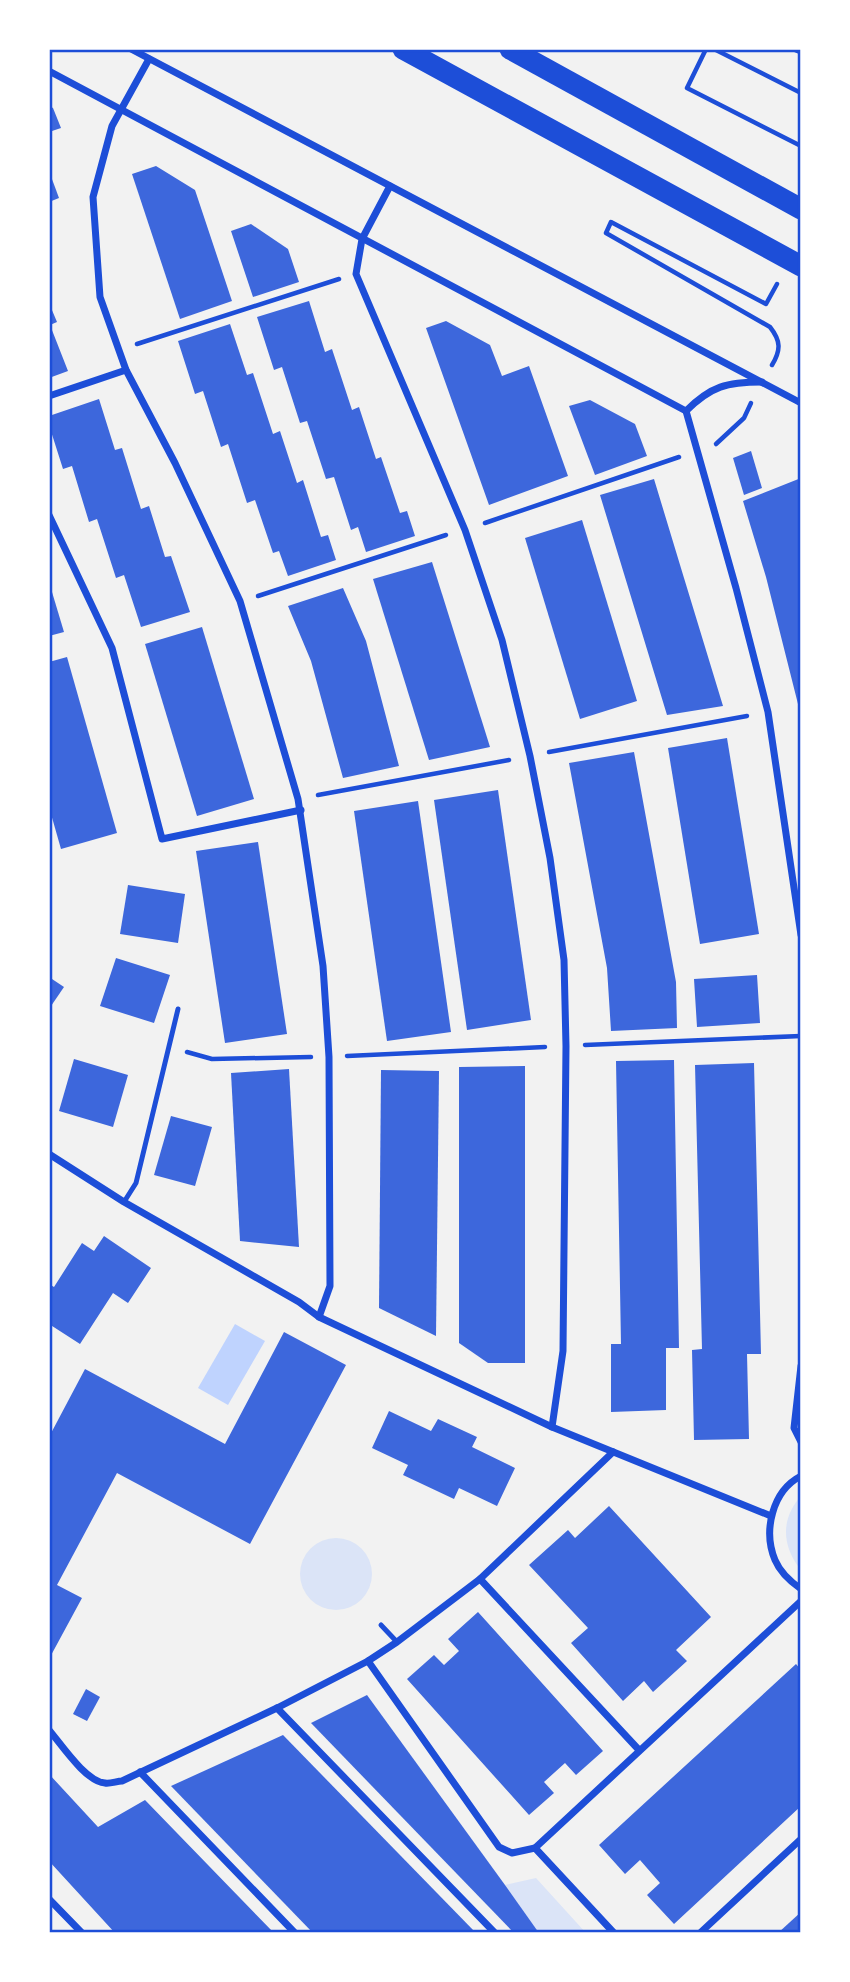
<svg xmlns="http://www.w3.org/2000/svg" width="850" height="1982" viewBox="0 0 850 1982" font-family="'Fira Sans',sans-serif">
<rect width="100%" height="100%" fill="#f2f2f2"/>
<g fill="#dbe4f7">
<path d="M 801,1496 L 801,1570 C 782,1547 780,1519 801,1496 Z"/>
<circle cx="336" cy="1574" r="36"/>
<polygon points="536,1878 586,1933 539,1933 505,1885"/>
</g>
<polygon fill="#bfd3fe" points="235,1324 265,1341 228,1405 198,1388"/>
<g fill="#3d67dc">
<polygon points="49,106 53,108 61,128 49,132"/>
<polygon points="156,166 195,190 232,301 180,319 132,174"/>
<polygon points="49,171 59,198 49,202"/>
<polygon points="251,224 288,249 299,282 253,297 231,231"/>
<polygon points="309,301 325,352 332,349 352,410 359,407 376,459 381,457 400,513 407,511 415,536 366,552 358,527 351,530 334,477 326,479 307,421 300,423 282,367 274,370 257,317"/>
<polygon points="49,303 57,322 50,325 68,371 49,378"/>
<polygon points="446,321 490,345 502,376 529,366 568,476 489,505 426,328"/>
<polygon points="230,324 247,375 253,373 273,434 280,431 297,483 303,480 321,537 328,535 336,560 288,576 279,551 273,553 255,500 247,503 228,444 221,447 203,391 195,394 178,341"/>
<polygon points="99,399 115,450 122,448 141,509 149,506 165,557 171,556 190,612 141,627 124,575 116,578 97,519 89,522 72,466 63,469 49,425 49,416"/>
<polygon points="590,400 635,424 647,456 595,475 569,406"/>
<polygon points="751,451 762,488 744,495 733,458"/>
<polygon points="801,478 801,712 800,712 766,577 743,501"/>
<polygon points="654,479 684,578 723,706 667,715 600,495"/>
<polygon points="582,520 637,701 580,719 525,538"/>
<polygon points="432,562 490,747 429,760 373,579"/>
<polygon points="49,582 64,632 49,636"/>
<polygon points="343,588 366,641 399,766 343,778 311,661 288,606"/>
<polygon points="202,627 254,799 197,816 145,644"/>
<polygon points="67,657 117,833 61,849 49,807 49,662"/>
<polygon points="727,738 759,934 700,944 668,748"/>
<polygon points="634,752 676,982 677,1028 611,1031 607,968 569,763"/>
<polygon points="498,790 531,1020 467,1030 434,800"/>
<polygon points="418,801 451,1032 387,1041 354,811"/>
<polygon points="258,842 287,1034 225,1043 196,851"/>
<polygon points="128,885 185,894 178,943 120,934"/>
<polygon points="116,958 170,975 154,1023 100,1006"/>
<polygon points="757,975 760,1023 697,1027 694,979"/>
<polygon points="49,977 64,987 49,1009"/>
<polygon points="74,1059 128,1075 113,1127 59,1111"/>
<polygon points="674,1060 679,1348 666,1348 666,1410 611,1412 611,1344 621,1344 616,1061"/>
<polygon points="754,1063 761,1354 747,1354 749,1439 694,1440 692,1350 702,1349 695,1065"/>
<polygon points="525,1066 525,1363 488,1363 459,1343 459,1067"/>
<polygon points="289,1069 299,1247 240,1241 231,1073"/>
<polygon points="381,1070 439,1071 436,1336 379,1308"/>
<polygon points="171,1116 212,1127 195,1186 154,1175"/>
<polygon points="104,1236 151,1268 128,1303 113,1293 80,1344 49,1324 49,1284 54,1287 82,1243 94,1251"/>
<polygon points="284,1332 346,1365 250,1544 117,1473 57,1585 82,1598 49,1659 49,1437 85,1369 225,1444"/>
<polygon points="389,1411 431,1431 438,1419 477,1437 472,1447 515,1468 497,1506 459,1488 454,1499 403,1475 408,1465 372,1448"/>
<polygon points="609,1506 711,1617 676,1650 687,1661 653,1692 644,1681 623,1701 571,1643 588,1628 529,1565 568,1530 575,1538"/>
<polygon points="478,1612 603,1751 576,1775 565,1763 544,1782 554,1793 529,1815 407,1679 434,1655 444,1665 459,1651 448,1639"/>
<polygon points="796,1664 801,1670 801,1806 674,1924 647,1895 660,1883 640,1860 625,1874 599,1845"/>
<polygon points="86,1689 100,1697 87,1721 73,1714"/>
<polygon points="367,1695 505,1885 539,1933 514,1933 311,1723"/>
<polygon points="283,1735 476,1933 313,1933 171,1786"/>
<polygon points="49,1774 98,1827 145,1800 274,1933 115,1933 49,1861"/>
<polygon points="801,1912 801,1933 778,1933"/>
</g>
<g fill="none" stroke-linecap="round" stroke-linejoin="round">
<g stroke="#1d4ed8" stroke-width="4.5">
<polyline points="706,49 687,88 801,146"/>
<polyline points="714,49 801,93"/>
<polyline points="137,344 339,279"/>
<path d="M 772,365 C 781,350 781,341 770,327 L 606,233 L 611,222 L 766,304 L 777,284"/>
<polyline points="716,444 744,418 751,403"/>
<polyline points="485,523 679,457"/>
<polyline points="258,596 446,535"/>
<polyline points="549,752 747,716"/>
<polyline points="318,795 509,760"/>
<polyline points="585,1045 801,1036"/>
<polyline points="187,1052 212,1059 311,1057"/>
<polyline points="347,1056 545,1047"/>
</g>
<g stroke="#1d4ed8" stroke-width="5">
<polyline points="124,1202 136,1183 178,1009"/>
<polyline points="381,1625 397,1642"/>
</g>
<g stroke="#1d4ed8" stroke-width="7">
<polyline points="131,49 801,403"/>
<polyline points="796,49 801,51"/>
<polyline points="149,59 112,126 93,197 100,297 126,370 175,463 240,601 298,799 323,966 329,1057 330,1286 319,1317"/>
<polyline points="49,71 686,411"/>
<polyline points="390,186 362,239 356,274 465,530 502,640 530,756 550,858 564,960 566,1046 563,1351 552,1427"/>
<path d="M 762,382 C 727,382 711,386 686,411 L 736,588 L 768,712 L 801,935"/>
<polyline points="49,396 126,370"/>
<polyline points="49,515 112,648 162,839 301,810"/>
<polyline points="49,1154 124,1202 299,1302 319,1317 552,1427 771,1516"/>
<polyline points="801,1366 794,1428 801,1442"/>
<path d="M 801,1476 C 772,1491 763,1531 775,1560 C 780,1572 791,1582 801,1589"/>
<polyline points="480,1579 639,1750"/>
<polyline points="368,1661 499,1847 512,1853 535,1848 801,1601"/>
<polyline points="277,1708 495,1933"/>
<path d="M 49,1730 C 61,1744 86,1782 105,1783 C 110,1784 117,1781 122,1781 L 277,1708 L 368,1661 L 397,1642 L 480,1579 L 613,1452"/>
<polyline points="140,1772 295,1933"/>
<polyline points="535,1848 614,1933"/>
<polyline points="49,1899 82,1933"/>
<polyline points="700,1933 801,1839"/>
</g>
<g stroke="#1d4ed8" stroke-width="21">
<polyline points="403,49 801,266"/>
<polyline points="510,49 801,209"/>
</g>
</g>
<rect width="850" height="1982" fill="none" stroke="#ffffff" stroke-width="102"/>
<rect x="51" y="51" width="748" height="1880" fill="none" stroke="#1d4ed8" stroke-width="2.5"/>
</svg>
